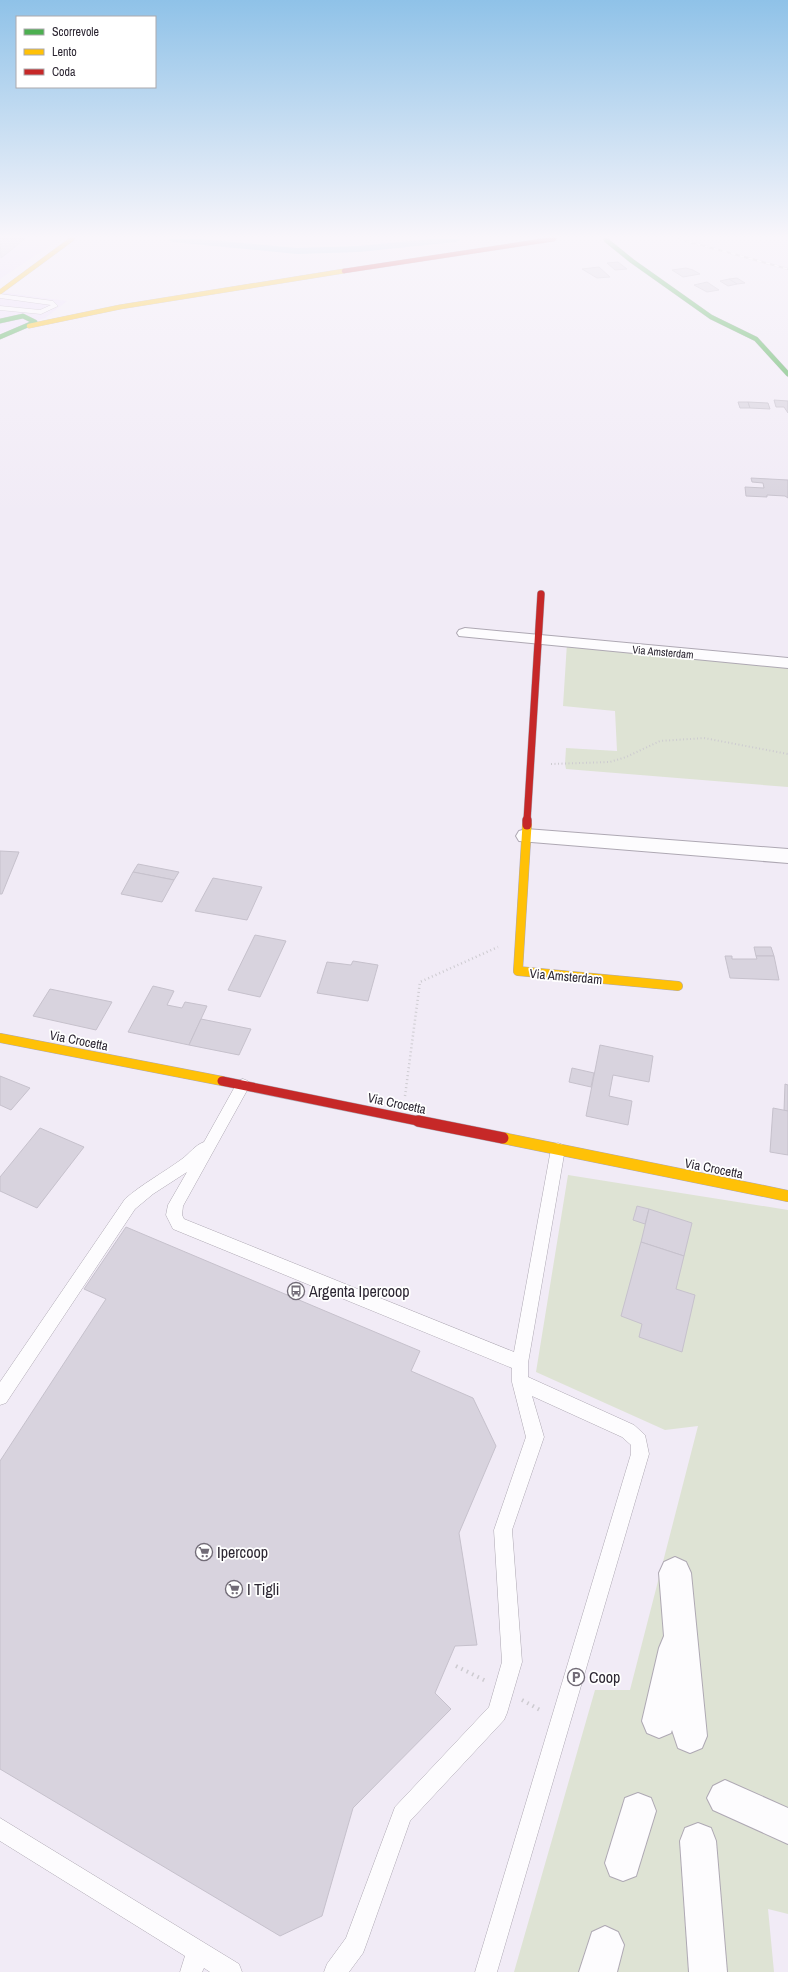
<svg xmlns="http://www.w3.org/2000/svg" width="788" height="1972" viewBox="0 0 788 1972" font-family="'Archivo Narrow',sans-serif">
<rect width="100%" height="100%" fill="#f1ebf6"/>
<g fill="#ecdffa">
<polygon points="0,239 60,239 0,279"/>
<polygon points="210,239 364,239 359,245 272,244"/>
<polygon points="0,292 67,301 45,318 0,333"/>
</g>
<g fill="#dee3d4">
<polygon points="567,643 788,663 788,787 566,769 565,764 566,748 617,751 615,711 563,706"/>
<polygon points="568,1175 788,1210 788,1914 768,1909 774,1972 514,1972 595,1690 630,1690 698,1426 665,1430 536,1372"/>
</g>
<g fill="none" stroke-linecap="round" stroke-linejoin="round">
<polygon fill="#a9d6e8" fill-rule="evenodd" points="167,239 200,239 297,248 359,246 430,239 461,239 456,242 359,252 297,254 172,242"/>
</g>
<g fill="#d8d3de" stroke="#c6c1cc">
<polygon points="0,239 25,239 1,258"/>
<polygon points="618,262 627,269 615,270 607,263"/>
<polygon points="599,267 610,277 597,278 582,269"/>
<polygon points="686,268 693,270 700,274 683,277 672,270"/>
<polygon points="737,278 745,283 737,284 729,279"/>
<polygon points="729,279 737,284 728,286 720,281"/>
<polygon points="707,282 719,290 707,292 694,285"/>
<polygon points="774,400 788,401 788,413 784,407 776,407"/>
<polygon points="738,402 748,402 750,408 740,408"/>
<polygon points="748,402 768,403 770,409 750,408"/>
<polygon points="751,478 788,480 788,498 785,496 767,495 767,497 746,496 745,487 764,488 763,483 752,482"/>
<polygon points="0,851 19,852 2,894 0,894"/>
<polygon points="138,864 179,872 174,880 133,872"/>
<polygon points="133,872 174,880 162,902 121,894"/>
<polygon points="213,878 262,887 247,920 195,911"/>
<polygon points="255,935 286,941 260,997 228,990"/>
<polygon points="754,947 771,947 774,956 756,956"/>
<polygon points="725,956 732,956 732,959 757,959 756,956 774,956 779,980 730,978"/>
<polygon points="353,961 378,965 368,1001 317,993 327,962 351,965"/>
<polygon points="153,986 174,991 167,1005 182,1008 185,1002 207,1006 189,1045 128,1032"/>
<polygon points="50,989 112,1002 96,1030 33,1016"/>
<polygon points="201,1019 251,1029 239,1055 189,1045"/>
<polygon points="600,1045 653,1056 649,1082 613,1075 609,1096 632,1101 628,1125 586,1116"/>
<polygon points="572,1068 594,1073 591,1087 569,1082"/>
<polygon points="0,1076 30,1088 11,1110 0,1105"/>
<polygon points="785,1084 788,1085 788,1111 784,1111"/>
<polygon points="773,1108 788,1111 788,1155 770,1152"/>
<polygon points="40,1128 84,1147 37,1208 0,1191 0,1177"/>
<polygon points="637,1206 649,1209 645,1224 633,1220"/>
<polygon points="649,1209 692,1223 684,1256 641,1242"/>
<polygon points="126,1227 420,1351 411,1371 473,1398 496,1446 459,1533 477,1645 455,1646 435,1693 451,1709 353,1808 322,1916 280,1936 0,1769 0,1461 106,1299 84,1289"/>
<polygon points="641,1242 684,1256 676,1289 695,1295 682,1352 639,1337 642,1324 621,1316"/>
</g>
<g fill="none" stroke-linecap="round" stroke-linejoin="round">
<g stroke="#aea8b3" stroke-width="1">
<g id="lane">
<polygon points="0,294 53,301 58,306 41,314 0,310 0,306 40,310 51,305 0,298"/>
<path d="M 243,1079 L 248,1081 L 250,1085 L 183,1206 L 182,1215 L 184,1219 L 514,1352 L 551,1149 L 553,1145 L 558,1143 L 563,1145 L 565,1149 L 528,1363 L 528,1377 L 634,1425 L 645,1435 L 649,1454 L 497,1972 L 475,1972 L 631,1454 L 631,1445 L 622,1437 L 532,1396 L 544,1437 L 512,1530 L 522,1662 L 507,1713 L 504,1720 L 410,1821 L 366,1945 L 363,1953 L 349,1972 L 324,1972 L 327,1964 L 346,1938 L 395,1807 L 489,1707 L 502,1662 L 494,1530 L 526,1437 L 512,1382 L 512,1368 L 173,1229 L 166,1215 L 168,1205 L 187,1172 L 153,1194 L 135,1209 L 6,1403 L 0,1405 L 0,1382 L 125,1199 C 142,1184 163,1173 182,1159 C 189,1154 195,1145 204,1142 L 238,1081 Z"/>
<polygon points="0,1818 239,1964 242,1972 210,1972 204,1968 202,1972 180,1972 185,1956 0,1841"/>
</g>
</g>
<g stroke="#aea8b3" stroke-width="2">
<g id="street">
<polygon points="465,628 788,658 788,668 459,636 457,633 459,630"/>
<polygon points="526,829 788,849 788,863 519,841 516,836 519,831"/>
<polygon points="675,1557 686,1562 691,1573 707,1736 702,1748 690,1753 678,1748 672,1730 671,1733 659,1738 647,1733 642,1721 659,1648 664,1636 659,1573 664,1562"/>
<polygon points="725,1780 788,1808 788,1844 713,1810 707,1798 713,1786"/>
<polygon points="638,1793 651,1798 656,1811 636,1876 623,1881 610,1876 605,1863 625,1798"/>
<polygon points="698,1823 711,1828 716,1841 727,1972 689,1972 680,1841 685,1828"/>
<polygon points="605,1926 618,1932 624,1945 617,1972 579,1972 592,1932"/>
</g>
</g>
<g stroke="#aea8b3" stroke-width="5">
<g id="fast">
<polyline points="606,240 632,261 711,317 756,339 788,374"/>
<polyline points="0,321 23,316 35,322 0,337"/>
</g>
</g>
<g stroke="#aea8b3" stroke-width="5">
<g id="slow-far2">
<polyline points="0,292 72,239"/>
<polyline points="29,326 120,307 344,271"/>
</g>
</g>
<g stroke="#aea8b3" stroke-width="10">
<g id="slow-far1">
<polyline points="527,825 518,971 678,986"/>
<polyline points="0,1038 222,1081"/>
</g>
</g>
<g stroke="#aea8b3" stroke-width="12">
<polyline id="slow" points="503,1138 788,1196"/>
</g>
<g stroke="#aea8b3" stroke-width="5">
<polyline id="jam-far3" points="344,271 554,239"/>
</g>
<g stroke="#aea8b3" stroke-width="8">
<polyline id="jam-far2" points="527,821 541,594"/>
</g>
<g stroke="#aea8b3" stroke-width="10">
<g id="jam-far1">
<polyline points="527,825 527,820"/>
<polyline points="222,1081 423,1122"/>
</g>
</g>
<g stroke="#aea8b3" stroke-width="12">
<polyline id="jam" points="418,1121 503,1138"/>
</g>
<polyline stroke="#cdcbd0" stroke-width="2" stroke-dasharray="1 2.5" stroke-linecap="butt" points="551,764 610,762 626,757 660,741 704,738 788,754"/>
<polyline stroke="#cdcbd0" stroke-width="2.5" stroke-dasharray="1 3" stroke-linecap="butt" points="405,1096 420,982 498,947"/>
<g stroke="#cdcbd0" stroke-width="4" stroke-dasharray="1.5 4.5" stroke-linecap="butt">
<polyline points="456,1666 486,1681"/>
<polyline points="522,1700 542,1711"/>
</g>
<use href="#lane" fill="#fdfcfe" fill-rule="evenodd"/>
<use href="#street" fill="#fdfcfe" fill-rule="evenodd"/>
<use href="#fast" stroke="#4caf50" stroke-width="4.5"/>
<use href="#slow-far2" stroke="#ffc107" stroke-width="4.5"/>
<use href="#slow-far1" stroke="#ffc107" stroke-width="9"/>
<use href="#slow" stroke="#ffc107" stroke-width="11"/>
<use href="#jam-far3" stroke="#c62828" stroke-width="4.5"/>
<use href="#jam-far2" stroke="#c62828" stroke-width="7"/>
<use href="#jam-far1" stroke="#c62828" stroke-width="9"/>
<use href="#jam" stroke="#c62828" stroke-width="11"/>
<g stroke="#d1ced2" stroke-width="2">
<polyline id="rail" points="679,239 788,269"/>
</g>
<use href="#rail" stroke="#fff" stroke-width="1.5" stroke-dasharray="4.5" stroke-linecap="butt"/>
</g>
<linearGradient id="sky" x2="0" y2="1"><stop stop-color="#8fc2e8"/><stop offset="0.46" stop-color="#f9f6fb"/><stop offset="1" stop-color="#f9f6fb" stop-opacity="0"/></linearGradient>
<rect width="788" height="515" fill="url(#sky)"/>
<defs>
<g id="bus-ring" transform="scale(0.9)"><circle r="9.5" fill="#fff" stroke="#726c77" stroke-width="1.5"/><path d="M-5-6H5V4H4V6H2V4H-2V6H-4V4H-5ZM-3.5-4V0h7V-4ZM-3.5 1.2v1.5H-2V1.2ZM2 1.2v1.5H3.5V1.2Z" fill="#726c77"/></g>
<g id="supermarket-ring" transform="scale(0.9)"><circle r="9.5" fill="#fff" stroke="#726c77" stroke-width="1.5"/><path d="M-6-5.5h2.5l.6 2H6L4.5 2H-2.5L-4.4-4H-6ZM-1.5 3.2a1.3 1.3 0 1 0 .1 0ZM3 3.2a1.3 1.3 0 1 0 .1 0Z" fill="#726c77"/></g>
<g id="parking-ring" transform="scale(0.9)"><circle r="9.5" fill="#fff" stroke="#726c77" stroke-width="1.5"/><path d="M-3.5-5.5H1a3.5 3.5 0 0 1 0 7H-1V5.5H-3.5ZM-1-3.4V-.6H.8a1.4 1.4 0 0 0 0-2.8Z" fill="#726c77"/></g>
</defs>
<g fill-rule="evenodd">
<use href="#bus-ring" x="296" y="1291"/>
<use href="#supermarket-ring" x="204" y="1552"/>
<use href="#supermarket-ring" x="234" y="1589"/>
<use href="#parking-ring" x="576" y="1677"/>
</g>
<g text-anchor="middle" stroke-width="3.5" stroke-linejoin="round" paint-order="stroke">
<g font-size="11" fill="#2d2733" stroke="#fff">
<text transform="translate(663 652) rotate(5)" y="4">Via Amsterdam</text>
</g>
<g font-size="13" fill="#2d2733" stroke="#fff">
<text transform="translate(566 976) rotate(5)" y="5">Via Amsterdam</text>
<text transform="translate(79 1040) rotate(11)" y="5">Via Crocetta</text>
<text transform="translate(397 1103) rotate(12)" y="5">Via Crocetta</text>
<text transform="translate(714 1168) rotate(11)" y="5">Via Crocetta</text>
</g>
<g font-size="16" fill="#2d2733" stroke="#fff" text-anchor="start">
<text x="309" y="1297">Argenta Ipercoop</text>
<text x="217" y="1558">Ipercoop</text>
<text x="247" y="1595">I Tigli</text>
<text x="589" y="1683">Coop</text>
</g>
</g>
<rect x="16" y="16" width="140" height="72" fill="#ffffff" stroke="#aba9ad"/>
<rect x="24" y="29" width="20" height="6" fill="#4caf50" stroke="#aba9ad"/>
<text x="52" y="36" font-size="12" fill="#2d2733">Scorrevole</text>
<rect x="24" y="49" width="20" height="6" fill="#ffc107" stroke="#aba9ad"/>
<text x="52" y="56" font-size="12" fill="#2d2733">Lento</text>
<rect x="24" y="69" width="20" height="6" fill="#c62828" stroke="#aba9ad"/>
<text x="52" y="76" font-size="12" fill="#2d2733">Coda</text>
</svg>
